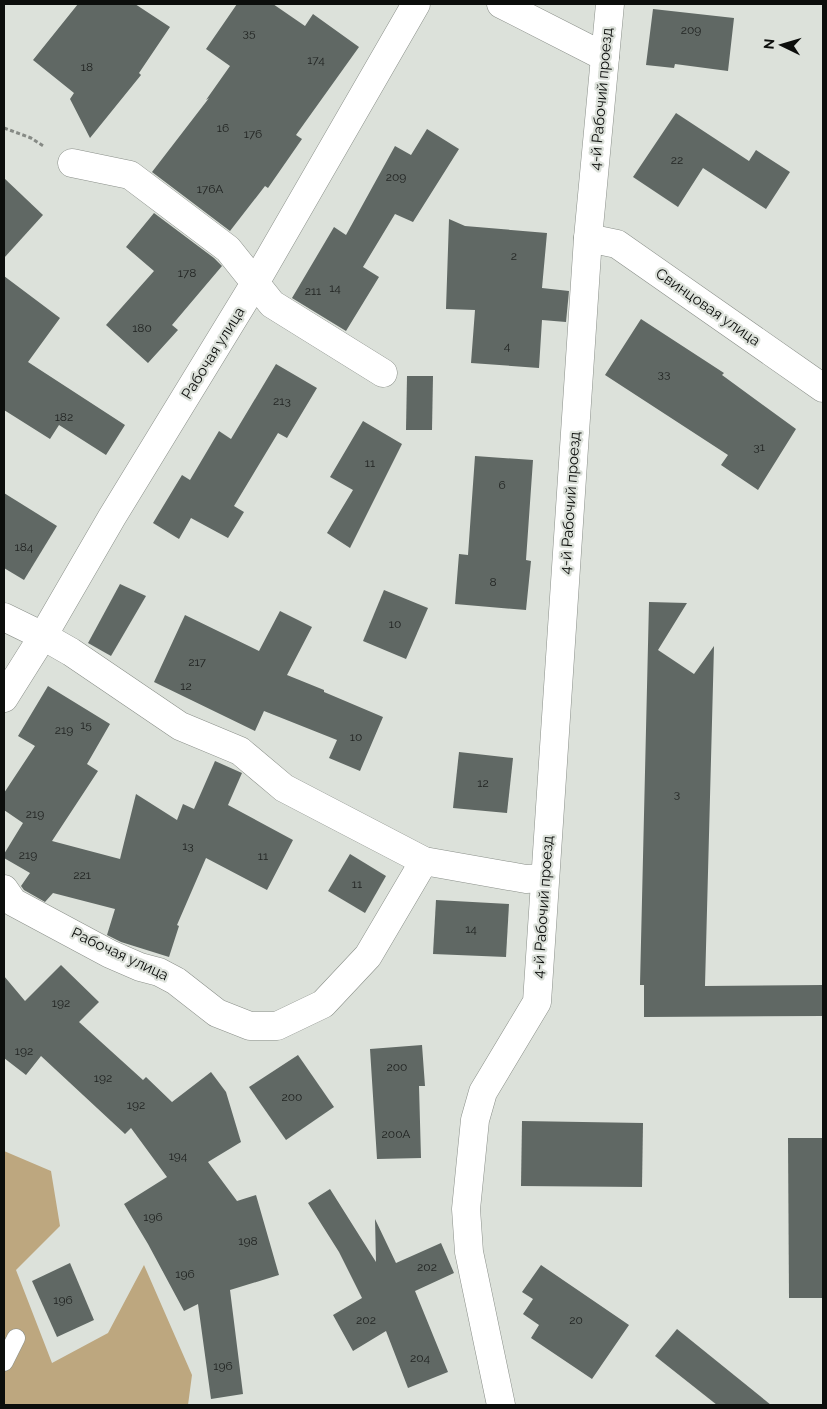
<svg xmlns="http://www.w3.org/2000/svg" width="827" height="1409" viewBox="0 0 827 1409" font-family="Raleway,sans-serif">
<rect width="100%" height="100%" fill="#dce1da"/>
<polygon fill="#bda77f" points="4,1151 51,1171 60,1226 16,1270 52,1363 108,1333 144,1265 192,1375 188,1405 4,1405"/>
<g fill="#606864">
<polygon points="78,4 135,4 170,27 139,73 141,75 90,138 70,99 74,93 33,60"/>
<polygon points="237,4 273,4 305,26 313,14 359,47 296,135 302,139 268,188 265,186 230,231 152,172 209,98 206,100 230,66 206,49"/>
<polygon points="653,9 734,18 728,71 675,64 674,68 646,65"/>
<polygon points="676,113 749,161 756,150 790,172 766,209 703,168 678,207 633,177"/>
<polygon points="427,129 459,149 413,222 395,214 363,267 379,277 346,331 292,298 334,227 346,235 395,146 411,155"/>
<polygon points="4,178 43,215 4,258"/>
<polygon points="154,213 214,258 222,266 172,325 178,330 148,363 106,325 154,271 126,247"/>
<polygon points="449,219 465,226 547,233 542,288 569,291 566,322 542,320 539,368 471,363 475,310 446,309"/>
<polygon points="4,276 60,318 28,362 125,425 106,455 59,425 50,439 4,410"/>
<polygon points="641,319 724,373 722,375 796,429 758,490 721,465 728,455 605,375"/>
<polygon points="276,364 317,388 287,438 278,433 234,506 244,512 228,538 191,518 179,539 153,523 182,475 190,480 219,431 231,439"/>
<polygon points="407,376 433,376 432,430 406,430"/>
<polygon points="363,421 402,444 350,548 327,533 353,490 330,477"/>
<polygon points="475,456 533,460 526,560 531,561 526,610 455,604 459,554 468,555"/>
<polygon points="4,493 57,526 24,580 4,568"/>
<polygon points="120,584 146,596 111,656 88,643"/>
<polygon points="384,590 428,608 406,659 363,641"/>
<polygon points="649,602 687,603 658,650 694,674 714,646 705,986 823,985 823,1016 644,1017 644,985 640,985"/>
<polygon points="280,611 312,627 287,675 324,690 324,692 383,717 360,771 329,758 337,740 264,711 255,731 154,682 185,615 259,651"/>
<polygon points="48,686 110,724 87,764 98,771 52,841 120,859 136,794 177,820 183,804 194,809 215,761 242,773 228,805 293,840 267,890 206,858 177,925 179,926 169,957 121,942 107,935 115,909 53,893 45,902 24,890 21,886 30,873 4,858 4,854 23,823 4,810 4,793 35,746 18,736"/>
<polygon points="459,752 513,758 507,813 453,808"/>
<polygon points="350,854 386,876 365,913 328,891"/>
<polygon points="436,900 509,904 506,957 433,954"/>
<polygon points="61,965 99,1002 79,1022 143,1080 146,1077 172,1102 211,1072 226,1092 241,1142 208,1162 237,1201 256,1195 279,1275 230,1290 243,1394 211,1399 198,1304 184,1311 148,1244 124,1204 167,1177 131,1128 125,1134 41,1056 26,1075 4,1058 4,976 25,1001"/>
<polygon points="422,1045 425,1086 419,1086 421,1158 377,1159 370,1049"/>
<polygon points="298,1055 334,1107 286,1140 249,1087"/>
<polygon points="522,1121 643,1123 642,1187 521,1186"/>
<polygon points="788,1138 823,1138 823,1298 789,1298"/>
<polygon points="330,1189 376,1262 375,1219 396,1263 441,1243 454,1273 415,1291 448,1372 408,1388 386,1331 353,1351 333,1315 362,1298 339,1252 308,1203"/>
<polygon points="70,1263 94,1320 57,1337 32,1281"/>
<polygon points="541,1265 629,1325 592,1379 531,1338 539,1325 523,1314 533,1299 522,1292"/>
<polygon points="677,1329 771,1405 717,1405 655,1356"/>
</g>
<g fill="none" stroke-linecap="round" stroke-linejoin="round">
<g stroke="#8a8f89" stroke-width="19">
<polyline id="lane" points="4,1362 16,1338"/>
</g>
<g stroke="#8a8f89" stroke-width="29">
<g id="street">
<polyline points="501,4 605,57"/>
<polyline points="72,163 130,175 228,249 272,304 383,373"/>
<polyline points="588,238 617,244 823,388"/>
<polyline points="4,617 43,636 71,652 180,726 240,751 284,788 424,861 526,879 544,878"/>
<polyline points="4,698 43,636 112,517 255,283 416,4"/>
<polyline points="4,889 13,902 110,954 140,967 159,972 176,981 217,1013 250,1026 277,1026 323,1004 368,956 424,861"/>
<polyline points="501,1405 469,1252 466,1209 475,1120 483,1092 537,1002 588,238 610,4"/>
</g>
</g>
<polyline stroke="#868a85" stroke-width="3" stroke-dasharray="4 2.5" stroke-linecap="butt" points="4,128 31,138 45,147"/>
<use href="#lane" stroke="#fff" stroke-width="18"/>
<use href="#street" stroke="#fff" stroke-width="28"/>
</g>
<g text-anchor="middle" stroke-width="4.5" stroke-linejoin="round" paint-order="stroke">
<g font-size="12" fill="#212422">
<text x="691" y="34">209</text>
<text x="249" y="37">35</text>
<text x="316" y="64">174</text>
<text x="87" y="71">18</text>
<text x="223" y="132">16</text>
<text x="253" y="138">176</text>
<text x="677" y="164">22</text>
<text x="396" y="181">209</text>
<text x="210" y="193">176А</text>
<text x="514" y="260">2</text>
<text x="187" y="277">178</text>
<text x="335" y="292">14</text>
<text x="313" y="295">211</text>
<text x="142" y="332">180</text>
<text x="507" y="350">4</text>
<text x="664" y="378">33</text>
<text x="282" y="405">213</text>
<text x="64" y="421">182</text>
<text x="759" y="451">31</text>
<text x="370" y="467">11</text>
<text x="502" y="489">6</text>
<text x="24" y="551">184</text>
<text x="493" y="586">8</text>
<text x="395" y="628">10</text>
<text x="197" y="666">217</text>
<text x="186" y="690">12</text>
<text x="86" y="729">15</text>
<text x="64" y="734">219</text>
<text x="356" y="741">10</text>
<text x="483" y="787">12</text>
<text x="677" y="798">3</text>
<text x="35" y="818">219</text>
<text x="188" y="850">13</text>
<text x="28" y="859">219</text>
<text x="263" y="860">11</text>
<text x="82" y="879">221</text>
<text x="357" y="888">11</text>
<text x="471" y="933">14</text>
<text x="61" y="1007">192</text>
<text x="24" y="1055">192</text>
<text x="397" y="1071">200</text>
<text x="103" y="1082">192</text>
<text x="292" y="1101">200</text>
<text x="136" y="1109">192</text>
<text x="396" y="1138">200А</text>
<text x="178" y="1160">194</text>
<text x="153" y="1221">196</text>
<text x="248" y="1245">198</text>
<text x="427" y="1271">202</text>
<text x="185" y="1278">196</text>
<text x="63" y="1304">196</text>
<text x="366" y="1324">202</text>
<text x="576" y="1324">20</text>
<text x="420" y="1362">204</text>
<text x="223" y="1370">196</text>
</g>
<g font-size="15" fill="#0c0e0c" stroke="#dce1da">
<text transform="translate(601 99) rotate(-85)" y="5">4-й Рабочий проезд</text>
<text transform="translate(708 307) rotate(35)" y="5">Свинцовая улица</text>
<text transform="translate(213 353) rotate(-58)" y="5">Рабочая улица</text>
<text transform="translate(570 503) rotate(-86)" y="5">4-й Рабочий проезд</text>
<text transform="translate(543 907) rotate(-86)" y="5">4-й Рабочий проезд</text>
<text transform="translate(120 954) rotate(25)" y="5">Рабочая улица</text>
</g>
</g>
<rect width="827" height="1409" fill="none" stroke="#0c0e0c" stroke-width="10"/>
<g transform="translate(782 45) rotate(275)" stroke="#dce1da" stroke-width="4" paint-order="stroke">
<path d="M0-4L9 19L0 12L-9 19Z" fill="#0c0e0c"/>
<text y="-8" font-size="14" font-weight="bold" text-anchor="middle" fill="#0c0e0c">N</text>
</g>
</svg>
